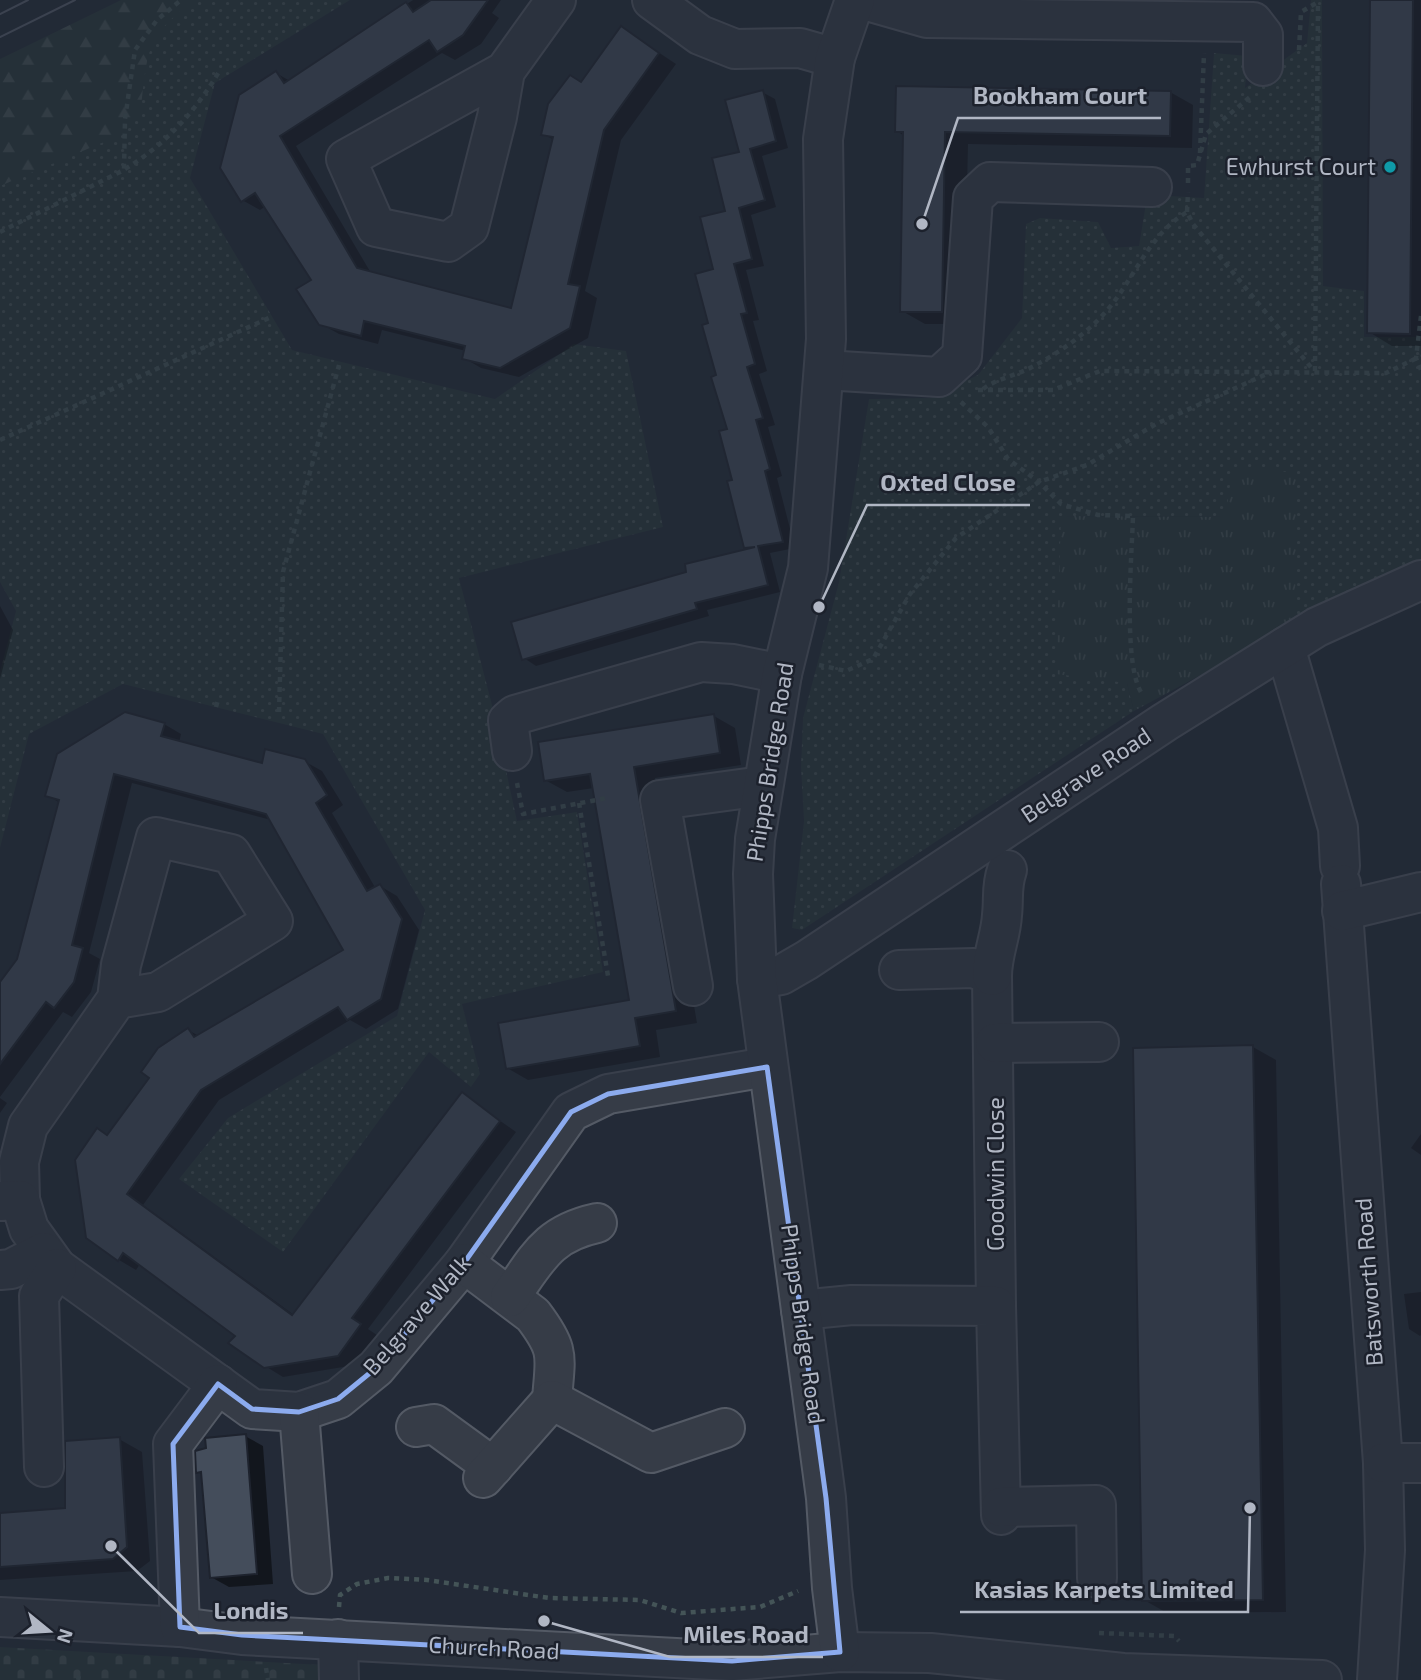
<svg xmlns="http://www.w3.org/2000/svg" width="1421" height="1680" viewBox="0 0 1421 1680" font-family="'Exo 2',sans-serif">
<defs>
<pattern id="grass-dots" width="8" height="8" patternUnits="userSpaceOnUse" patternTransform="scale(1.75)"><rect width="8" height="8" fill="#28383a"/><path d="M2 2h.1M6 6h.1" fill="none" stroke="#455355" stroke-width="1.8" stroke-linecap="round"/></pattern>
<pattern id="forest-firs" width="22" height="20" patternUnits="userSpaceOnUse" patternTransform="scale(1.75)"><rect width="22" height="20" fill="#28383a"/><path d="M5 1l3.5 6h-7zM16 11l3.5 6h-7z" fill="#455355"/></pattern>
<pattern id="cemetery-stones" width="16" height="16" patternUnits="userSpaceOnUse" patternTransform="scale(1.75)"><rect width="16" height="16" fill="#28383a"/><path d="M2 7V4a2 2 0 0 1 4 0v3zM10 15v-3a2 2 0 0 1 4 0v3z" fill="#455355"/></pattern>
<pattern id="park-tufts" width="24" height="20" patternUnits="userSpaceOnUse" patternTransform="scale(1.75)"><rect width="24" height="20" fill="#28383a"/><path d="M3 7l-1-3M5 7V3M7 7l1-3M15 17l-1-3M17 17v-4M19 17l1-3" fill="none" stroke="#455355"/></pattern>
</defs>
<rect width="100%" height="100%" fill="#232a37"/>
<g fill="url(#grass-dots)">
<polygon points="137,0 350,0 215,83 190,178 292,350 495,399 574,344 626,351 663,527 459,578 491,701 517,821 577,812 603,972 462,1004 480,1074 471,1087 429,1052 283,1252 179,1179 228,1118 397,1016 425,910 323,734 123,684 29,734 0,848 0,672 16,611 0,582 0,67"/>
<polygon points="1311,0 1322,0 1323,286 1364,291 1364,337 1421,337 1421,560 1295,624 1226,517 1061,516 1127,683 1134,711 802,930 792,928 804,821 801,767 803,718 839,582 869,399 930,398 978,375 1022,318 1026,224 1040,218 1098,222 1111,248 1139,246 1146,203 1154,195 1204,198 1214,53 1248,56 1245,88 1307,43"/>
</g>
<path fill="url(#forest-firs)" d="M 121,0 L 196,0 C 142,36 148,56 140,116 L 111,139 L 0,186 L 0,59 Z"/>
<polygon fill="url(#cemetery-stones)" points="0,1647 323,1665 323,1680 0,1680"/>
<polygon fill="url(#park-tufts)" points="1233,467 1297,473 1295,624 1134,711 1127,683 1056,674 1061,516 1225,517"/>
<g fill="#0007">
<polygon points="413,0 501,0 492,13 499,18 481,44 455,60 442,53 296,146 371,273 512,310 554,140 543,134 622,28 676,64 621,140 585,291 597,298 588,338 519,377 481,368 464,358 466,351 382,330 378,344 339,334 321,324 313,281 266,206 260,210 242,200 276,73 290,81"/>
<polygon points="1372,0 1421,0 1421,346 1392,346 1369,332"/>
<polygon points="762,92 775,99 788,148 762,156 776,207 751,215 764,266 746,270 759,320 753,321 767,371 759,374 775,425 768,427 782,476 777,478 795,548 770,553 780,592 707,610 709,616 536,666 524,658 688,573 749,550 745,547 710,324 715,270 727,213 741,153"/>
<polygon points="1170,92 1193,105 1192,148 968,144 964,324 925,324 902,311 904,136 897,131"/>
<polygon points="0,606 13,630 0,679"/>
<polygon points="714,716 735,728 741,765 655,778 697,1023 656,1030 660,1057 528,1080 507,1068 631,1002 594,788 567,792 545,780"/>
<polygon points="164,724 181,734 179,743 264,766 304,761 322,771 343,805 332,813 376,889 380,886 397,896 419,930 398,1009 366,1029 350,1020 219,1100 143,1205 294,1315 462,1094 516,1132 368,1329 377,1335 355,1365 283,1377 265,1366 237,1335 140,1264 136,1270 119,1260 108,1137 188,1030 199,1036 345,951 271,820 132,783 89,953 100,959 91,992 72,1017 63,1012 0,1097 0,985 19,960 60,803 47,795"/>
<polygon points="1253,1047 1276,1060 1286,1612 1167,1613 1144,1600"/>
<polygon points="0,1098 7,1103 0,1113"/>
<polygon points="1421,1134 1421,1155 1411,1148"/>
<polygon points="1421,1292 1421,1335 1420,1336 1409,1329 1404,1294"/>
<polygon points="245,1436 263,1446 273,1584 229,1587 211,1577 203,1475 198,1472 208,1449"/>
<polygon points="119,1439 142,1452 150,1561 137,1571 0,1580 0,1515 66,1510"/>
</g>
<g fill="#444d5b" stroke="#1e232e" stroke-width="2">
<polygon points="431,0 488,0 463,35 437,52 429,40 280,136 357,268 511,308 553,137 541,135 548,104 570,75 581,82 621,26 659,53 604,130 568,284 580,286 570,328 500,368 462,359 465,346 364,321 361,336 319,325 296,289 311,280 255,193 241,202 220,168 239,95 276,71 284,83 406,2 413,12"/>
<polygon points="1370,0 1413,0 1410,334 1367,333"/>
<polygon points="896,86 1171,91 1170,136 945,132 942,312 900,312 903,132 895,132"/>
<polygon points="763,90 776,141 750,149 765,200 739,208 752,259 734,264 747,313 741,314 755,364 747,367 763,418 756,420 770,469 765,471 783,542 758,546 768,585 695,603 697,609 522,660 511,622 686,572 685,564 755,547 744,548 727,481 732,480 719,431 727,429 711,377 716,375 702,325 708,323 695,274 713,269 700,217 725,211 712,158 739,152 725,100"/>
<polygon points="125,712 165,723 161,736 262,763 265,749 305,759 327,795 316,803 367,891 380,884 402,919 381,999 347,1020 338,1007 201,1090 127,1194 292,1315 462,1092 500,1121 352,1318 361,1324 338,1356 264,1368 228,1343 235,1336 123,1253 118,1261 86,1238 75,1160 97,1128 107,1135 149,1078 141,1072 158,1048 188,1028 194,1037 343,950 266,814 114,774 72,945 83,948 74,982 54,1008 46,1002 0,1064 0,982 17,959 59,800 45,796 57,754"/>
<polygon points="714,714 720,753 634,767 676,1011 635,1018 640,1046 506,1069 498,1023 629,1000 590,774 544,781 538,742"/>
<polygon points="1253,1045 1263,1600 1142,1601 1133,1048"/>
<polygon points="246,1434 257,1574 210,1578 201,1472 196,1473 195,1451 206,1448 205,1438"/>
<polygon points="120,1437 127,1547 113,1559 0,1567 0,1513 65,1508 65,1441"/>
</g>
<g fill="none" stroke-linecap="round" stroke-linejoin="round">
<g stroke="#545a65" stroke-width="42">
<g id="minor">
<polyline points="652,0 700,35 735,49 800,48 835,58"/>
<polyline points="864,0 927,18 1253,22 1263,35 1263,66"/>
<polyline points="505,71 346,159 376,227 448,242 469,227 497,117 505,71 556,0"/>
<polyline points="824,370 939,377 962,356 973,198 990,182 1152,187"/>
<polyline points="1285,647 1338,828 1340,866"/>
<polyline points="512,751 508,721 515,715 701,662 733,664 782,674"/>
<polyline points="1341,884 1383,1463 1385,1550 1377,1680"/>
<polyline points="1342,911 1421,892"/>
<polyline points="899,970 974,968 992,976 996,1306"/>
<path d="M 992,976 C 992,954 1001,936 1002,915 C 1004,898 1001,887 1007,870"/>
<polyline points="757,979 781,975 807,960 1165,722 1317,627 1421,580"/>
<polyline points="693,986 660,800 762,786"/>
<polyline points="995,1043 1099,1042"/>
<polyline points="20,1200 19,1162 28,1126 117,999 158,992 273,921 231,854 156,837 121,965 117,999"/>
<polyline points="0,1201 20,1200 29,1229 57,1268 252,1409 299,1412 338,1399 376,1368 464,1263 571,1112 608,1094 767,1067"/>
<path d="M 464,1263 L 533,1315 C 561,1352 555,1356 552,1400"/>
<polyline points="0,1270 11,1269 44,1252"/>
<path d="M 510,1297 C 538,1258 547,1234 597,1223"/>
<polyline points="801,1310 852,1305 996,1306 1001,1515"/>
<polyline points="299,1412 312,1574"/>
<polyline points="416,1427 434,1424 493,1467"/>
<polyline points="1383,1463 1421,1463"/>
<polyline points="44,1467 39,1296 57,1268"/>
<polyline points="483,1478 552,1400 651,1453 725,1428"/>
<polyline points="1001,1507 1096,1505 1097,1578"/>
<polyline points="0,1617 180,1627 242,1635 732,1661 840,1652 930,1653 1123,1673 1322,1680"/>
<polyline points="180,1627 173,1444 218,1384"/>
<polyline points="338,1639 339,1680"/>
<polyline points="840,1652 832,1588 826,1498 757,979 753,874 755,839 782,674 808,568 826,339 823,139 835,58 855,0"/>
</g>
</g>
<g stroke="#445457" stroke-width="4.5" stroke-dasharray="5 5" stroke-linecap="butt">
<polyline points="1299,50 1301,12 1318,2"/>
<polyline points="1200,153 1204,53"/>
<path d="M 125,169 C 165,145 196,111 220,70"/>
<polyline points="1188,183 1188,166 1197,165 1206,134 1250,97"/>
<polyline points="1187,212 1188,192"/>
<polyline points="0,232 124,170 125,119 135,50 157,20 181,0"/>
<polyline points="1421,316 1416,358 1421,370"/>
<polyline points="1315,371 1318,3"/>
<path d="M 983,389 C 998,378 1015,376 1032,367 C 1055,355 1079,339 1098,320 C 1133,286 1144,238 1187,212 L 1193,224 L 1314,371"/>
<polyline points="978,390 1053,390 1100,371 1386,373 1421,356"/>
<path d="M 961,402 L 988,427 L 1008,459 L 1039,482 L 1061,504 L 1098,515 L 1133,516 C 1132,553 1122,669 1143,695"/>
<polyline points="0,440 271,317"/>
<polyline points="819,665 846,671 873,659 910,594 956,538 1039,482 1087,465 1156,424 1271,372"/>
<polyline points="216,707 218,700"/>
<polyline points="279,712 283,572 339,365"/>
<polyline points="517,783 523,814 607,798"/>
<polyline points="579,803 608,976"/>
<polyline points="339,1607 340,1595 357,1584 388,1578 427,1580 549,1598 640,1600 681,1613 760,1607 798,1591"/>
<polyline points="1099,1633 1174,1636 1179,1641"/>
<polyline points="266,1668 268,1680"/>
<polyline points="78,1680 79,1676"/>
</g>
<use href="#minor" stroke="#363c47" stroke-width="38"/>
<g stroke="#59606e" stroke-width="2">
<polyline points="0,14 28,0"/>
<polyline points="0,37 75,0"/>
</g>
</g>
<path d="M0 0H1421V1680H0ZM 767,1067 L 826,1498 L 840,1652 L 732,1661 L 242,1635 L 180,1627 L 173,1444 L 218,1384 L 252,1409 L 299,1412 L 338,1399 L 376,1368 L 464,1263 L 571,1112 L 608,1094 Z" fill="#232a37" fill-opacity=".55" fill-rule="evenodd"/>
<path fill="none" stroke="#8cabee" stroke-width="5" stroke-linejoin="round" d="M 767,1067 L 826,1498 L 840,1652 L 732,1661 L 242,1635 L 180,1627 L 173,1444 L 218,1384 L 252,1409 L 299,1412 L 338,1399 L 376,1368 L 464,1263 L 571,1112 L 608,1094 Z"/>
<circle fill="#0f9aa8" stroke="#1c212c" stroke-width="2.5" cx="1390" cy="167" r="7"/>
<g text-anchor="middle" stroke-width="5" stroke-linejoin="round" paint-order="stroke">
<g font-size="23" fill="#b1b7c4" stroke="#1c212c" text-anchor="end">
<text x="1376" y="175">Ewhurst Court</text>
</g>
<g font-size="23" fill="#b1b7c4" stroke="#1c212c">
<text transform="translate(770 762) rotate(-81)" y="8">Phipps Bridge Road</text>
<text transform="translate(1086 775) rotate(-34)" y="8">Belgrave Road</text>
<text transform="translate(996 1174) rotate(-90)" y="8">Goodwin Close</text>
<text transform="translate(1369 1282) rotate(-94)" y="8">Batsworth Road</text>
<text transform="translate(417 1315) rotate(-49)" y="8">Belgrave Walk</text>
<text transform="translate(803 1324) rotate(82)" y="8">Phipps Bridge Road</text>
<text transform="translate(494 1648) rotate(3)" y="8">Church Road</text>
</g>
</g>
<path fill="none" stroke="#b1b7c4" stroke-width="2.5" d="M922 224L958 118H1161M819 607L867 505H1030M1250 1508L1248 1612H960M111 1546L199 1633H303M544 1621L670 1657H823"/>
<g fill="#b1b7c4" stroke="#1c212c" stroke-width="2.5">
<circle cx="922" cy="224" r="7"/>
<circle cx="819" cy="607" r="7"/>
<circle cx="1250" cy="1508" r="7"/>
<circle cx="111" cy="1546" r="7"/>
<circle cx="544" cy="1621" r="7"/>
</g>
<g font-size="24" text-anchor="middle" font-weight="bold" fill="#b1b7c4" stroke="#1c212c" stroke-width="5" stroke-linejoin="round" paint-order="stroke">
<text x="1060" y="104">Bookham Court</text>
<text x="948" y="491">Oxted Close</text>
<text x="1104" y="1598">Kasias Karpets Limited</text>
<text x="251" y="1619">Londis</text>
<text x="746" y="1643">Miles Road</text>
</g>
<g transform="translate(49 1631) rotate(108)" stroke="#1c212c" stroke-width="5" paint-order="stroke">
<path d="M0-5L12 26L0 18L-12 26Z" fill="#b1b7c4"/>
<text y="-10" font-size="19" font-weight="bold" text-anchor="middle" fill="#b1b7c4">N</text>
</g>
</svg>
